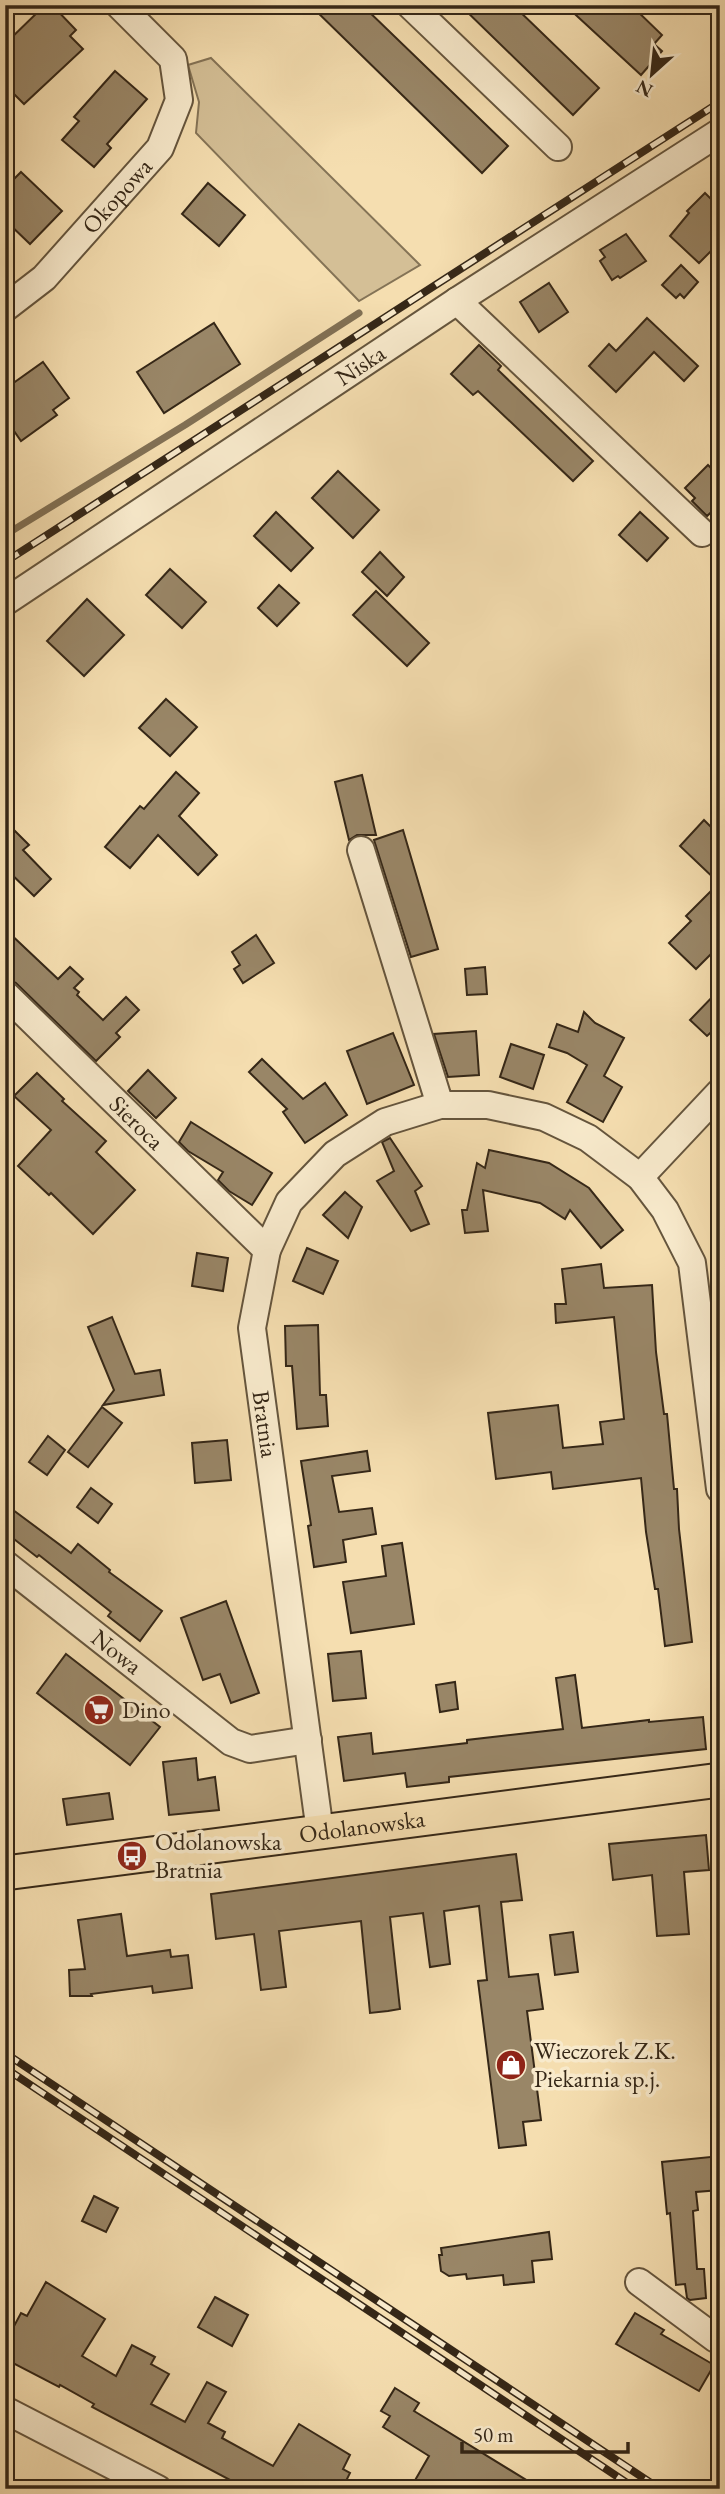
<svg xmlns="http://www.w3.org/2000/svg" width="725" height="2494" viewBox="0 0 725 2494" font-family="'EB Garamond',serif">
<rect width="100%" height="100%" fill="#f5deb0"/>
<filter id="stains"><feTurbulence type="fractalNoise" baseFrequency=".00286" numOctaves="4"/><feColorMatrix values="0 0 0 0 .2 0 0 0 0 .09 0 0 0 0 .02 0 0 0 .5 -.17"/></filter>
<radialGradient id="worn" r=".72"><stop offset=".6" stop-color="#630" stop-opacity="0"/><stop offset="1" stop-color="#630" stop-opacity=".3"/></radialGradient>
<polygon fill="#d4bf96" stroke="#847356" stroke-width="2" points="211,58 420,265 359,301 196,133 199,102 188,65"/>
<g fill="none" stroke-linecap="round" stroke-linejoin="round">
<polyline stroke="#817054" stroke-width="7" points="5,535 185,425 359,313"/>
</g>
<g fill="#998667" stroke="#352717" stroke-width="2">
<polygon points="45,5 52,5 76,30 70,36 83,49 24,104 5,85 5,44"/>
<polygon points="310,5 362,5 508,146 482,173"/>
<polygon points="460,5 513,5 599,88 573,115"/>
<polygon points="565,5 631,5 662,35 654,44 662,51 641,75"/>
<polygon points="115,71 147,99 107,144 111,148 94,167 62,140 79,121 74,117"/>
<polygon points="21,172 62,211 30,244 5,220 5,188"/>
<polygon points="208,183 245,215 219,246 182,214"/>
<polygon points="705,193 720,208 720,242 699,263 670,236 689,213 687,211"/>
<polygon points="626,234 646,261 620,278 618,276 612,280 600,261 605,257 600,250"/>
<polygon points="681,265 698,282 684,298 680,294 676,298 662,285"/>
<polygon points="549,283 568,312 539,332 520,302"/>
<polygon points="647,318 698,366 684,381 654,352 616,392 589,366 609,344 616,351"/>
<polygon points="214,323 240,364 164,413 137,372"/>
<polygon points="479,345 501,366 498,370 593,461 573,481 478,391 473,395 451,374"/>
<polygon points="43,362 69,398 53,410 57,415 21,441 5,418 5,389"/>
<polygon points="708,465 711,468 720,468 720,504 707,516 692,501 695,498 685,488"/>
<polygon points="338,471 379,510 353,538 312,498"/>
<polygon points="276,512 313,548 291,571 254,536"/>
<polygon points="640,512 668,538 647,561 619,535"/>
<polygon points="380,552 404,577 387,596 362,572"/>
<polygon points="170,569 206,602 182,628 146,595"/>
<polygon points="279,585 299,603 277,626 258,608"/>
<polygon points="376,591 429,643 407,666 353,615"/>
<polygon points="87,599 124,635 84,676 47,641"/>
<polygon points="166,699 197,727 170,756 139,728"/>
<polygon points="176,772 199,793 179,816 217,855 198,875 158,835 130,868 105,847 140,806 144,809"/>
<polygon points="362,775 376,835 357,835 349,840 335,782"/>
<polygon points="704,820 720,836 720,945 696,969 669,943 691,921 686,916 719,883 680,846"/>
<polygon points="5,821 29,845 23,850 51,879 34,896 5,868"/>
<polygon points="403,830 438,949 411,957 374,840"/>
<polygon points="5,929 58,979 70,967 83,979 74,988 79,992 77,995 103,1020 126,997 139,1010 116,1033 120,1037 96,1061 16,983 5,977"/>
<polygon points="256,935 274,963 243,983 234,969 240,965 232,952"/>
<polygon points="485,967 487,994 467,995 465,969"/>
<polygon points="720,989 720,1024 707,1036 690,1020"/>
<polygon points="584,1012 595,1023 624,1038 604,1076 622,1087 603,1122 567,1102 587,1065 567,1053 549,1047 557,1024 578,1032"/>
<polygon points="476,1031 479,1075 448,1077 434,1034"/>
<polygon points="393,1033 414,1085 367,1104 347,1051"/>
<polygon points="511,1044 544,1055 533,1089 500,1077"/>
<polygon points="262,1059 303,1099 325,1083 347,1115 305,1143 283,1112 287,1109 249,1072"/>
<polygon points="148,1070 176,1098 156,1118 128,1091"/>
<polygon points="37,1073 64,1099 62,1101 106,1141 96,1152 135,1190 93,1234 51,1193 49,1195 18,1166 51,1130 14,1096"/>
<polygon points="191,1122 272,1173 252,1205 229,1191 218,1180 223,1172 188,1151 179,1142"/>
<polygon points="390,1138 422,1186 415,1191 429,1224 411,1231 377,1181 394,1171 382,1142"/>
<polygon points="489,1150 549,1163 589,1188 623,1230 601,1248 570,1210 565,1219 540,1203 483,1190 488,1231 465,1233 462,1210 467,1210 477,1163 485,1168"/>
<polygon points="345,1192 362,1207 348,1238 323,1215"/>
<polygon points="307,1248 338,1261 323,1294 293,1281"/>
<polygon points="197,1253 228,1258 223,1291 192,1286"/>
<polygon points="601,1264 604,1288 652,1285 656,1352 664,1414 667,1414 674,1489 677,1489 679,1529 692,1642 665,1646 658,1589 655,1589 646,1532 641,1478 553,1489 551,1472 496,1479 488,1413 558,1405 563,1448 603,1444 600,1422 624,1419 614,1317 556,1323 555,1304 566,1304 562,1269"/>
<polygon points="112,1317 135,1374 160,1370 164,1395 103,1405 114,1390 88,1327"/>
<polygon points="318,1325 320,1395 326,1395 328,1426 297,1429 292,1366 286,1366 285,1326"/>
<polygon points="102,1407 122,1423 88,1467 68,1452"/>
<polygon points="48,1436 65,1450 47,1475 29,1462"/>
<polygon points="227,1440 231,1480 195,1483 192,1443"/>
<polygon points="367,1451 370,1471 332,1476 339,1512 372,1508 376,1534 343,1540 346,1562 314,1567 308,1526 311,1525 301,1461"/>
<polygon points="91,1488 112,1504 98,1523 77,1507"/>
<polygon points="5,1504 71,1553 78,1544 110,1570 109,1572 162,1611 140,1641 108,1616 111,1612 39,1555 37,1557 5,1532"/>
<polygon points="402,1543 414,1624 351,1633 343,1582 386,1576 382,1546"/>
<polygon points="226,1601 259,1693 231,1703 220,1674 203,1680 181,1618"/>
<polygon points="361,1651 366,1698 333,1701 328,1654"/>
<polygon points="66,1654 160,1727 130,1765 37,1693"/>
<polygon points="575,1675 582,1728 649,1720 649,1722 703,1717 706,1749 449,1777 449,1782 407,1787 405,1773 344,1781 338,1737 371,1733 373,1754 467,1743 467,1740 563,1729 556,1678"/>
<polygon points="455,1682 458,1709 440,1712 436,1685"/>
<polygon points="196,1758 198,1780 215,1777 219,1810 169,1815 163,1762"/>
<polygon points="109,1793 113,1819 67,1825 63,1799"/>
<polygon points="706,1835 709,1870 684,1872 689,1934 657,1936 652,1875 613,1880 609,1844"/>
<polygon points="516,1854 522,1900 501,1902 509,1977 538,1974 543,2009 527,2011 541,2120 523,2122 526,2145 499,2148 478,1981 487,1980 479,1906 444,1911 450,1964 430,1967 423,1913 390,1917 400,2009 388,2011 370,2013 361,1921 279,1931 286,1987 261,1990 254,1934 216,1939 211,1894"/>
<polygon points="121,1914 127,1956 170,1950 171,1957 188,1955 192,1988 153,1993 152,1986 91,1994 92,1996 70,1996 69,1970 85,1969 78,1920"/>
<polygon points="573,1932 578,1972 555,1975 550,1935"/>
<polygon points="720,2156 720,2190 696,2192 698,2210 693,2211 697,2269 704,2269 706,2298 690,2300 687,2298 685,2284 676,2285 670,2213 667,2214 662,2162"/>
<polygon points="94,2196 118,2208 106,2232 82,2221"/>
<polygon points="549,2232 552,2259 532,2261 534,2282 504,2285 503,2275 467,2279 466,2274 449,2276 441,2271 439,2255 442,2255 441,2248"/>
<polygon points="46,2282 105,2319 82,2356 116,2376 132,2345 155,2357 151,2364 169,2374 151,2404 185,2422 207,2382 226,2392 208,2423 225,2432 222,2438 273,2466 299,2424 350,2455 343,2469 350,2473 342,2489 247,2489 92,2407 94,2404 60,2385 59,2387 5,2359 5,2343 21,2313 27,2316"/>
<polygon points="215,2297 248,2315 232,2346 198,2327"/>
<polygon points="635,2313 664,2330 661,2334 714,2365 699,2391 616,2344"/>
<polygon points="395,2388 419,2403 414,2411 541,2489 410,2489 429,2456 383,2427 390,2416 381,2411"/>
</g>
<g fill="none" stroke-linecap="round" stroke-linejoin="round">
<g stroke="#65553d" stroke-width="30">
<g id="minor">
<polyline points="410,5 558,147"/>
<polyline points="457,301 702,533"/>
<path id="s1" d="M 5,308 L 44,278 L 160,148 L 179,100 L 173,59 L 119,5"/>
<path id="s2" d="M 5,602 L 457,301 L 720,132"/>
<polyline points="361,850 440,1105"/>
<path id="s3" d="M 5,994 L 267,1250"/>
<polyline points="640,1177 720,1092"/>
<path id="s4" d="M 5,1564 L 231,1742 L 250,1749 L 308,1740"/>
<polyline points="320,1832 252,1328 267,1250 289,1202 335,1154 385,1122 440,1105 488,1105 544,1117 588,1138 640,1177 665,1210 692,1263 720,1489"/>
<polyline points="639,2282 716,2339 720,2339"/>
<polyline points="5,2410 158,2489"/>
</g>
</g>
<g stroke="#352717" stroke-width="37">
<g id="major">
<path id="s5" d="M 5,1873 L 720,1780"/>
</g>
</g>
<use href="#minor" stroke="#f8eacc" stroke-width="26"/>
<use href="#major" stroke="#f5deb0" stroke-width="33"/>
<g stroke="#352717" stroke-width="8">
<g id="rail">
<polyline points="5,562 720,102"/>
<polyline points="5,2053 660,2489"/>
<polyline points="5,2068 636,2489"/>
</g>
</g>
<use href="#rail" stroke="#f8eacc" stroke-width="5" stroke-dasharray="16" stroke-linecap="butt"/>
</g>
<defs>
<g id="supermarket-disc" transform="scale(1.575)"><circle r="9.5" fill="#8f2418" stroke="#f8eacc"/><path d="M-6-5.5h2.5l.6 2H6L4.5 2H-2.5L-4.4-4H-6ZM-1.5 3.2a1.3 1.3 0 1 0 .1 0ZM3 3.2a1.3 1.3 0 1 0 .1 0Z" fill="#fff"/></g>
<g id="bus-disc" transform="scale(1.575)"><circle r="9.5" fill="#8f2418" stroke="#f8eacc"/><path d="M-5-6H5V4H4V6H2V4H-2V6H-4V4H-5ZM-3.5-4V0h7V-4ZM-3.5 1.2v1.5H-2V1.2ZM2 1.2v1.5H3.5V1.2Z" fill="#fff"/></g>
<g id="shop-disc" transform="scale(1.575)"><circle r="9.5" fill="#8f2418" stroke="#f8eacc"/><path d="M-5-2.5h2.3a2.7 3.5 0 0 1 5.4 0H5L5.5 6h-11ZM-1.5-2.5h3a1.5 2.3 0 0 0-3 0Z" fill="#fff"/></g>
</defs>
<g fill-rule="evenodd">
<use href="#supermarket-disc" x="99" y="1710"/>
<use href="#bus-disc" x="132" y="1856"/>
<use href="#shop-disc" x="511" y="2065"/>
</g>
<g text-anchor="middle" stroke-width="7" stroke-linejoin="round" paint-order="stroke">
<g font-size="24" fill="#352717" stroke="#f8eacc">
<text dy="8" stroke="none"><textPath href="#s1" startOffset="159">Okopowa</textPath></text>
<text dy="8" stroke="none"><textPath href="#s2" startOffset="427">Niska</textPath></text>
<text dy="8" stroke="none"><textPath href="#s3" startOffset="184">Sieroca</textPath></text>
<text transform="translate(265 1424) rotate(82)" y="8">Bratnia</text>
<text dy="8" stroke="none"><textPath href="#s4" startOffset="142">Nowa</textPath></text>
<text dy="8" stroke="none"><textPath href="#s5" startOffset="360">Odolanowska</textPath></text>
</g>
<g font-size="24" fill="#352717" stroke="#f8eacc" text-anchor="start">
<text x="122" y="1718">Dino</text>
<text x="155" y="1850">Odolanowska<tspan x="155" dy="28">Bratnia</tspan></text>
<text x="534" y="2059">Wieczorek Z.K.<tspan x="534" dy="28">Piekarnia sp.j.</tspan></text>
</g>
</g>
<rect width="725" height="2494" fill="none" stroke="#f5deb0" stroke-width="28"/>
<rect x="7" y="7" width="711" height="2480" fill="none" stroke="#352717" stroke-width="3.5"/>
<rect x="14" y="14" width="697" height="2466" fill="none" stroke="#352717" stroke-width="2"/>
<g transform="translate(652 74) rotate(207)" stroke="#f8eacc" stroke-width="5" paint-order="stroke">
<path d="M0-5L12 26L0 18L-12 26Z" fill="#352717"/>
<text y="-10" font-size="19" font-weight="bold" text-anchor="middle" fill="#352717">N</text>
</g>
<path d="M462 2442v10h166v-10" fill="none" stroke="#352717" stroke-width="3.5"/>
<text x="473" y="2442" font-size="21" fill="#352717" stroke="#f8eacc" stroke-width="5" paint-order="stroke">50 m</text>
<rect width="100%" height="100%" filter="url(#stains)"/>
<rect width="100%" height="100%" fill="url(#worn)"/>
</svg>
